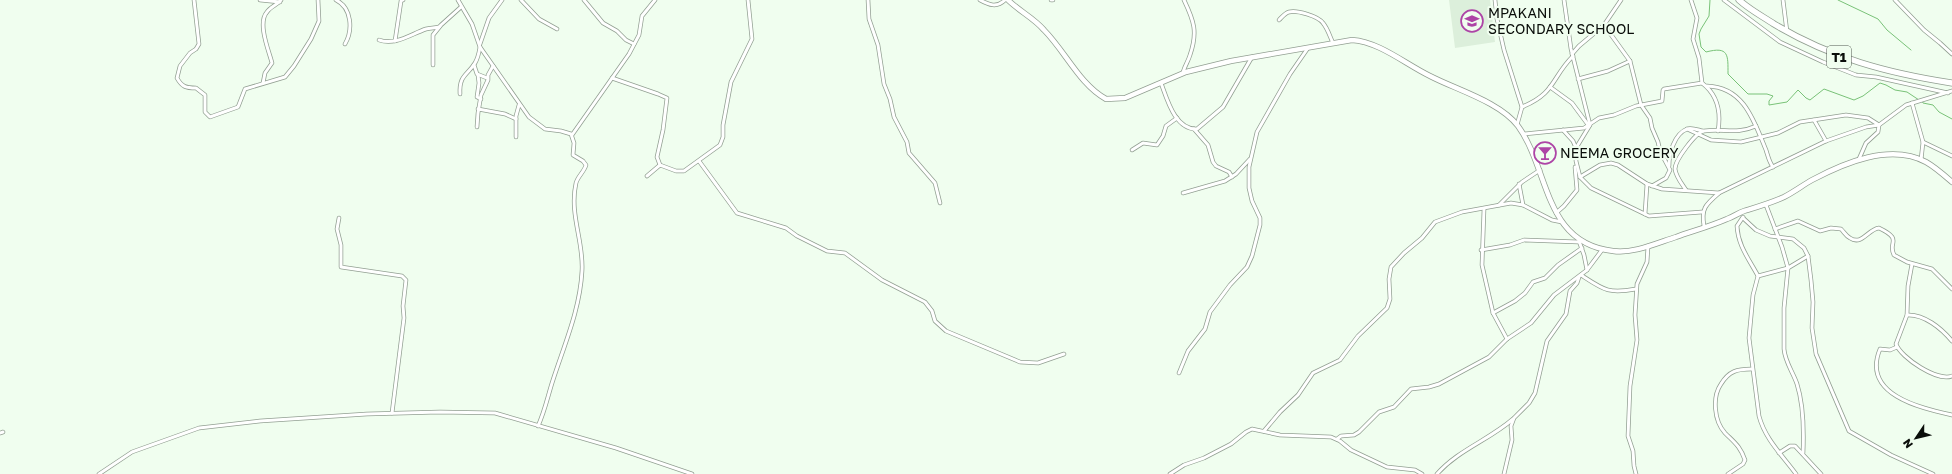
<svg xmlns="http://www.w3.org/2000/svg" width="1952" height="474" viewBox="0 0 1952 474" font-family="'Golos Text',sans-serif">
<rect width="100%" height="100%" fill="#f0feef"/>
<polygon fill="#dcefdb" points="1449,0 1490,0 1495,42 1455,48"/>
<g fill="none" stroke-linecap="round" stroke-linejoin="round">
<g stroke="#79c278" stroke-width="1">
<path d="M 1710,0 L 1709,16 L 1701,29 L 1699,34 L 1701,47 L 1706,52 C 1729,46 1728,55 1728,74 L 1748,94 L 1767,94 L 1773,96 L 1769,101 L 1769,105 L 1787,102 L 1798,90 L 1806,98 L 1810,100 L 1824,89 L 1854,100 L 1863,96 L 1880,83 L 1886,85 L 1895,90 L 1907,92 L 1919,100"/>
<polyline points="1838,0 1878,19 1887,30 1911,50"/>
<polyline points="1922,101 1923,103 1933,105 1939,112 1952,119"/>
</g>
<g stroke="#929f92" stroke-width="4.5">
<g id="street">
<path d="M 194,0 L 199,44 L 196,49 L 190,53 L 180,66 L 177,78 C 182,87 186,88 196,88 L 205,95 L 205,112 L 210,117 L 238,107 L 245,89 L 285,77 L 294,66 L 311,39 L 319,21 L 318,0"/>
<polyline points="260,0 280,2"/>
<path d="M 336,0 C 352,8 353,30 345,44"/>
<path d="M 458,0 L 472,24 L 480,47 L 529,117 L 545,129 L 561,131 L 571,134 L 574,143 L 573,155 L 583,161 L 586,165 C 584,172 578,176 576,183 C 569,214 584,242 582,271 C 580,309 565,343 553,380 C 548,395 545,411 538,426"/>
<polyline points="521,0 539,19 557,29"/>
<polyline points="584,0 603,23 617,31 626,40 634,44"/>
<polyline points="868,0 869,19 878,45 884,84 890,99 894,117 907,142 909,153 935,183 940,203"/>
<path d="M 980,0 C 989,5 997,8 1005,0"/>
<polyline points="1051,0 1053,0"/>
<polyline points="1495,0 1497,19 1504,50 1522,107 1517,125"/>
<polyline points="1564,0 1571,49 1590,125 1576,148"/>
<path d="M 1691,0 L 1697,18 L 1693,39 L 1699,58 L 1702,83 C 1718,95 1721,113 1718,131"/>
<polyline points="1724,0 1780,42 1823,62 1856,75 1876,77 1948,93"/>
<polyline points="1783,0 1787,32"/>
<polyline points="1895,0 1924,30 1940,43 1952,54"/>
<path d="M 1279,20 C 1282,17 1285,13 1289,12 C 1297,10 1318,16 1323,23 C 1328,29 1330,37 1333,43"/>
<polyline points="1604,25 1630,61 1641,105 1650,118 1652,128 1658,142 1660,151 1670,170 1666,178 1652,186"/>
<path d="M 379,40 C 395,46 411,34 426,29 C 430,28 434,28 439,27"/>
<polyline points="395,41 401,1 403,0"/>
<polyline points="480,44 489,18 502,0"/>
<polyline points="1572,54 1579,46 1604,25 1621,0"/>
<polyline points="433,65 433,35 441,25 461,7"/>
<polyline points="474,65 477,74 487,78"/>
<path d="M 1183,73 C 1184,67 1188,62 1190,55 C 1198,32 1194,21 1184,0"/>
<polyline points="478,75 479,83 477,97 481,99"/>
<polyline points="612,78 658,94 667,98 663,130 657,157 660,165"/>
<polyline points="1578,79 1608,71 1630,61"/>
<path d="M 263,83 L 265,73 L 272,63 C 269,51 257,23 267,12 C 270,7 277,5 281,0"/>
<path d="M 1161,83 C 1167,99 1175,130 1197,129 L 1223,107 L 1252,57"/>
<path d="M 1707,86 C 1744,87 1754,121 1766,150 C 1768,156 1769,162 1773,167"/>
<polyline points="1550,87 1572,103 1589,126"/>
<path d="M 460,94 C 459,75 467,76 475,63 C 478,58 479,53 480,47"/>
<polyline points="1912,103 1923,142 1921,160"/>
<path d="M 1522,107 C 1556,93 1551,78 1573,56"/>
<polyline points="478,109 505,114 516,119"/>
<polyline points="1814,120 1826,141"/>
<polyline points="477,127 478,113 481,95 488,80 488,75 493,66"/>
<polyline points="1194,129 1208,145 1213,162 1216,166 1229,172 1232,177"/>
<polyline points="1687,129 1711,140 1741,142 1778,133 1800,122 1846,115 1868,118 1879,125 1878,132 1866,143 1859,159"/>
<polyline points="1563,130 1573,141 1576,148 1576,161 1580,177 1591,188 1649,216 1702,212"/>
<polyline points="1523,134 1584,128 1599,118 1614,115 1636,106 1662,101 1663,90 1664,89 1702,83"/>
<polyline points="572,135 629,54 639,35 642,16 655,0"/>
<polyline points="516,137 516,116 519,105"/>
<polyline points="1923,142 1952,156"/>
<polyline points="1132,150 1143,143 1157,145 1163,136 1166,126 1177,118"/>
<polyline points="699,161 737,213 786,228 797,236 827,251 845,253 882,280 925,302 932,311 935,321 946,331 1020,362 1038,363 1064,354"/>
<path d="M 1669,166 C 1669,154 1674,134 1687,129 C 1691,127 1698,130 1703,131"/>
<polyline points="647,176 660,165 676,171 684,171 720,145 723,137 723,125 731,82 752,39 748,0"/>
<polyline points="1580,177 1600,165 1611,163 1618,165 1647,184 1662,189 1719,193 1826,141 1866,127 1879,125 1906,105 1952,91"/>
<polyline points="1519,184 1523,205"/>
<path d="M 1686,190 C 1682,184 1676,177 1675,169 C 1675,160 1696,132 1704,131 C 1724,128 1736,135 1756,126"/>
<polyline points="1183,193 1225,181 1236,174 1250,159"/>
<polyline points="1499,205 1522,182 1540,170"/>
<path d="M 1766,205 L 1782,247 L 1788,268 L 1784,308 L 1784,349 C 1785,362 1793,372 1797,384 C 1804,406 1804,430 1803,453"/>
<polyline points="1484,209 1482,265 1493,313 1507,339"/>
<polyline points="1556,213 1564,206 1577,190 1575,167"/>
<polyline points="1645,214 1647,184"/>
<path d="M 1743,217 L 1737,226 C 1738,246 1749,259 1758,276 L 1753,295 L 1749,338 L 1759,416 C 1765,439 1782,455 1796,474"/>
<polyline points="339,218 337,229 341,245 341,267 402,276 406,280 403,306 404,318 392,413"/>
<polyline points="1743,218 1756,230 1770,236 1793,239 1804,248 1808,256 1811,280 1813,302 1812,328 1816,354 1849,431 1891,455 1933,474"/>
<path d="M 1704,226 C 1701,209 1705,205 1719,193"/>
<path d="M 1775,229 L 1798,221 L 1820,231 L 1831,228 L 1841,229 C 1844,232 1846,236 1850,238 C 1862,246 1868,229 1879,228 C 1904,240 1887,242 1894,255 L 1907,262 L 1932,269 L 1952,289"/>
<polyline points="1579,241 1584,255 1587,270"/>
<polyline points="1481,250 1510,245 1524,240 1579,242"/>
<path d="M 1912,264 L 1908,286 L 1907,315 L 1896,344 C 1901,358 1938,382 1952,376"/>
<path d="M 1581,275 C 1604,290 1608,294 1636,289"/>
<polyline points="1758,276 1788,268 1808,256"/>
<polyline points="1493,313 1515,301 1525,293 1533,282 1545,278 1558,265 1582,248"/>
<path d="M 1907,315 C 1924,314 1941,328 1952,341"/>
<path d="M 1897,347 L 1890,350 L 1880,349 C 1861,395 1921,408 1952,415"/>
<polyline points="1179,373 1188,351 1205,329 1210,312 1230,285 1247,267 1252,256 1260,225 1260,218 1252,201 1249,188 1249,167 1257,132 1290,74 1308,48"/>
<polyline points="1264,431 1280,412 1298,395 1313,373 1340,360 1358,336 1387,308 1390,299 1389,279 1391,267 1404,253 1422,238 1435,222 1462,212 1511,203 1523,205 1552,220 1562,222"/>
<polyline points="0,433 3,432"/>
<polyline points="1337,439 1341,436 1354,435 1359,432 1379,412 1394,407 1411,389 1429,387 1439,384 1489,357 1507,339 1531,323 1554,295 1587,270 1602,250"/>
<polyline points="1779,453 1790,446 1795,446 1821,474"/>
<polyline points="99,474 132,452 199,428 260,421 367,414 440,412 495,413 616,448 692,474"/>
<polyline points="1170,474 1184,465 1204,458 1231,444 1246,432 1252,429 1280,435 1331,437 1340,441 1351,450 1387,467 1415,470 1422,474"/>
<path d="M 1437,474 C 1458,450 1489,440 1513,419"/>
<polyline points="1504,474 1512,440 1511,426 1514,418 1529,403 1535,393 1547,341 1566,314 1570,291 1577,283 1579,277"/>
<polyline points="1636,474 1634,466 1633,451 1628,436 1630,386 1637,340 1635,315 1637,284 1647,262 1648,246"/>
<path d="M 1728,474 L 1743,464 L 1745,460 C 1740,446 1735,443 1725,433 C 1714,421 1712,397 1721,384 C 1729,371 1737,369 1752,369"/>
</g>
</g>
<g stroke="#929f92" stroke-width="6">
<path id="secondary" d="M 1008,0 C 1019,11 1034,18 1044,30 C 1065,51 1080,85 1106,99 L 1125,98 L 1186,72 L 1231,61 L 1352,40 C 1380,42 1405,64 1430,76 C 1457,90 1500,102 1518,126 C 1550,170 1543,243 1613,251 C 1633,254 1657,243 1676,237 C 1693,231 1711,226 1727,219 C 1733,217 1738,213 1744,211 C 1757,207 1771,203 1784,197 C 1794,192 1803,185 1812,180 C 1844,163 1890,143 1926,162 C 1935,167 1944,175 1952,182"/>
</g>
<g stroke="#929f92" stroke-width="7">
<path id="highway" d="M 1739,0 C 1750,10 1762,16 1774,24 C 1831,58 1887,73 1952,83"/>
</g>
<use href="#street" stroke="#fff" stroke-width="3"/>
<use href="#secondary" stroke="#fff" stroke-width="4.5"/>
<use href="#highway" stroke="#fff" stroke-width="5.5"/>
</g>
<defs>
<g id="school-ring" transform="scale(1.15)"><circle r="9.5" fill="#f0feef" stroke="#ad44a6" stroke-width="1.5"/><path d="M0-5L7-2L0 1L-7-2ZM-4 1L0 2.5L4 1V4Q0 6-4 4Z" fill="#ad44a6"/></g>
<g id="bar-ring" transform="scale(1.15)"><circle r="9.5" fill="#f0feef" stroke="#ad44a6" stroke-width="1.5"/><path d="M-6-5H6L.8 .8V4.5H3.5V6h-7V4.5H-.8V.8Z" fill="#ad44a6"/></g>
</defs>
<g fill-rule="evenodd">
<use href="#school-ring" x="1472" y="21"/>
<use href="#bar-ring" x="1545" y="153"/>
</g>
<g text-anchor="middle" stroke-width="4" stroke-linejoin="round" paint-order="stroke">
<rect fill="#f0feef" stroke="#4f564f" stroke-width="1" x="1827" y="46" width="24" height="22" rx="3"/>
<g font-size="13" font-weight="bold" fill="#0a0e0a">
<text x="1839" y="62">T1</text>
</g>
<g font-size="14" fill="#0a0e0a" stroke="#f0feef" text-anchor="start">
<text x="1488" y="18">MPAKANI<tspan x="1488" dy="16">SECONDARY SCHOOL</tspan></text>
<text x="1560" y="158">NEEMA GROCERY</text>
</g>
</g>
<g transform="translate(1916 438) rotate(235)" stroke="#f0feef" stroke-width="3" paint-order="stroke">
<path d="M0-3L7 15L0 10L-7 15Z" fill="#0a0e0a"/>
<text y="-6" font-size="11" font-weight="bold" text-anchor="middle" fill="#0a0e0a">N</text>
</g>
</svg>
